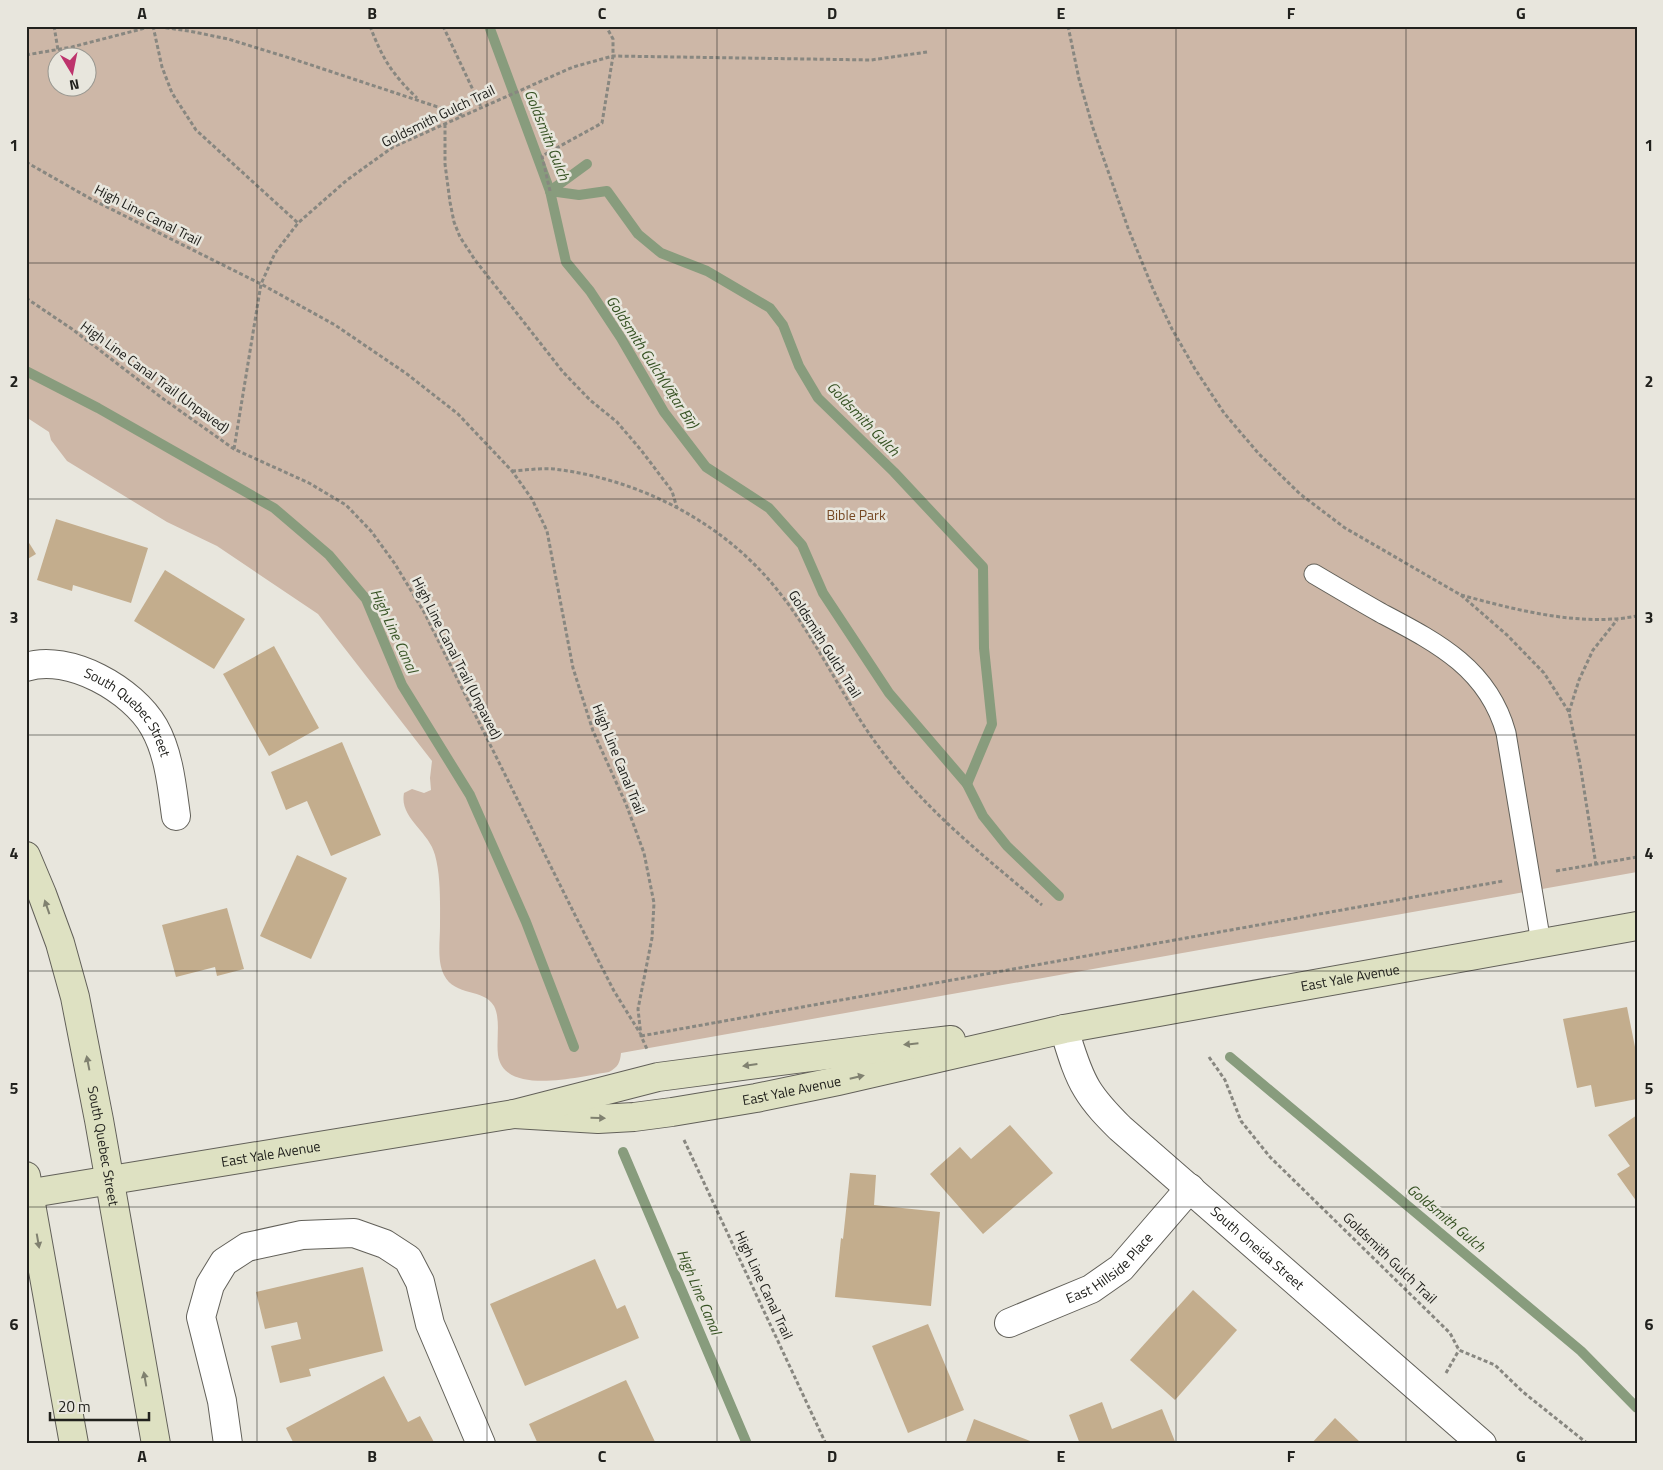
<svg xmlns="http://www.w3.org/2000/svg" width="1663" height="1470" viewBox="0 0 1663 1470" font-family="'Titillium Web',sans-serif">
<rect width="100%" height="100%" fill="#e8e6dd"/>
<path fill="#cdb7a7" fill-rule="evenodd" d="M 26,26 L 1637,26 L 1637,872 L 621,1053 C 620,1063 618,1067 609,1072 C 581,1076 504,1097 498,1055 C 496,1039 501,1020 494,1006 C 484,988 455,997 444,975 C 437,961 440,942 440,926 C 440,903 441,877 435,855 C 429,831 399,818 404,793 L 412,789 L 424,793 L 431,790 L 430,778 L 432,761 L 318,614 L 217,546 L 167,522 L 67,461 L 51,440 L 49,432 L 26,417 ZM 58,58 L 88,58 L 88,88 L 58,88 Z"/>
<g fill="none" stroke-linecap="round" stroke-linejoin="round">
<g stroke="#889c7d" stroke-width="10">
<polyline points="489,26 550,191 566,262 590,291 621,338 664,412 706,467 769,508 802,545 823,593 889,693 967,784 983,816 1007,846 1059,896"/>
<polyline points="550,191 579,195 607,191 638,234 661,253 707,271 770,308 783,325 799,366 818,398 894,472 983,567 984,648 992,724 967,784"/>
<polyline points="550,191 587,164"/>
<polyline points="26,371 98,408 274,508 329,555 366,599 402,685 470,795 526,922 574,1047"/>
<polyline points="1230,1057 1581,1351 1637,1408"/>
<polyline points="623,1152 747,1444"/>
</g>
</g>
<g fill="#c3ad8d">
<polygon points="56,519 148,548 131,603 73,585 72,591 37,580"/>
<polygon points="26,538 36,554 26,560"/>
<polygon points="165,570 245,619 214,669 134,621"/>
<polygon points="274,646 319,728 269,756 223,674"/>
<polygon points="342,742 381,835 331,856 307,801 286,810 271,772"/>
<polygon points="297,855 347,878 311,959 260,936"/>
<polygon points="227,908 244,969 217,976 215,967 176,977 162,925"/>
<polygon points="1627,1007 1637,1057 1637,1099 1595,1107 1591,1085 1577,1088 1563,1019"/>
<polygon points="1637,1115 1637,1202 1617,1174 1630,1166 1608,1135"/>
<polygon points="1010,1125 1053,1173 983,1234 930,1174 960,1147 971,1159"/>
<polygon points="850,1173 876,1175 874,1205 940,1212 931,1306 835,1297 841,1238 843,1239"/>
<polygon points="595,1259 617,1309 625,1305 639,1338 525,1386 490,1304"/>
<polygon points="363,1267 383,1351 309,1369 311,1376 280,1383 271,1346 301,1339 297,1322 265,1329 256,1292"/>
<polygon points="1193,1290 1237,1330 1175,1400 1130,1360"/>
<polygon points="928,1324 964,1410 908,1433 872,1346"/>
<polygon points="384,1376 408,1422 420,1416 435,1444 294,1444 286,1428"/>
<polygon points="626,1380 656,1444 538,1444 529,1424"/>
<polygon points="1102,1402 1112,1429 1162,1409 1176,1444 1080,1444 1069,1415"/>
<polygon points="1335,1418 1362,1444 1311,1444"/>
<polygon points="974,1419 1038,1444 965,1444"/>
</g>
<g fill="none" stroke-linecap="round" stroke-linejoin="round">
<g stroke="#626059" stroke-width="21">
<path id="lane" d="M 1314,574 C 1336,587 1358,600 1381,613 C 1436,642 1488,668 1506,733 L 1541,943"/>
</g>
<g stroke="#626059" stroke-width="30">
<g id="street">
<path id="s1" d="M 26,667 C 69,653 133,690 154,727 C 169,753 172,787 176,816"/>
<path id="s2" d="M 1064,1029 C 1070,1048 1076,1071 1087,1089 C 1096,1104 1108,1116 1120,1128 L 1482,1444"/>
<path id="s3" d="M 1009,1323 L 1091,1289 L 1121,1268 L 1190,1188"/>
<polyline points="228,1444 222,1401 201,1317 210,1285 224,1262 247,1247 302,1235 354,1233 385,1244 408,1259 420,1282 430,1324 481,1444"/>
</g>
</g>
<g stroke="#626059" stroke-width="30">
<g id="secondary">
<path id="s4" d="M 26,856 L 42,894 L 60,943 L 75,997 L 99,1120 L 156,1444"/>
<path id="s5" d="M 514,1114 L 598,1119 L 634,1117 L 672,1112 L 756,1098 L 838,1081 L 1064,1029 L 1637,926"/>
<polyline points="26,1176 74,1444"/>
<path id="s6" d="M 26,1194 L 514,1114 L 658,1077 L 881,1048 L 951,1040"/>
</g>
</g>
<g stroke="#888780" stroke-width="3" stroke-dasharray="4 2.5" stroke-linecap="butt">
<polyline points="54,26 58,50"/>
<polyline points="153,26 162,67 172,93 196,130 298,223"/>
<path d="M 370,26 C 382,58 392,74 417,98"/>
<polyline points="443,26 481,107"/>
<polyline points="1068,26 1079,79 1093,128 1128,228 1153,289 1172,329 1195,369 1224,413 1259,454 1300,494 1345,528 1461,595 1507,635 1544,673 1569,712 1580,764 1596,865"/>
<polyline points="26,55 72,47 153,26 189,31 228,39 293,59 462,115"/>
<polyline points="445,124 445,164 450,202 454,222 460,237 475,260 563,372 590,400 617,422 641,450 672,491 677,508"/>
<polyline points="26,162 91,199 261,284 335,325 407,374 458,414 512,471 532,499 547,531 573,668 593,731 626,804 644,853 654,903 652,938 638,1009 641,1036 647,1049"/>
<polyline points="550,191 542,156 602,123 613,56 613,39 606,26"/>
<polyline points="26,298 72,329 162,398 234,449 309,483 346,505 371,531 395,564 424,612 576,917 614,991 640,1033"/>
<polyline points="234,449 261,284 275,253 298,223 347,180 393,147 573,67 613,56 871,60 927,52"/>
<path d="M 512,471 C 526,470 541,468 554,469 C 638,479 721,521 775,587 C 817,638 843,701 884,754 C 929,813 986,858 1042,905"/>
<path d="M 1461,595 C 1516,610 1581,627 1637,616"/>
<polyline points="1569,712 1579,680 1593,650 1617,620"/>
<polyline points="1556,871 1637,857"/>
<polyline points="641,1036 1503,881"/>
<polyline points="1209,1057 1225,1080 1241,1121 1270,1157 1450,1333 1459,1350 1495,1365 1523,1392 1588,1444"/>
<polyline points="684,1140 826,1444"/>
<polyline points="1446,1373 1459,1350"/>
</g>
<use href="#lane" stroke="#fff" stroke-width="19"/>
<use href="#street" stroke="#fff" stroke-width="28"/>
<use href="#secondary" stroke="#dee1c2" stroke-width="28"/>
</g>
<defs><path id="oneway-solid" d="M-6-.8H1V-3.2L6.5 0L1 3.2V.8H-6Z" transform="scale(1.25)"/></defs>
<g fill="#808170">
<use href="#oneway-solid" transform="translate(47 907) rotate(-109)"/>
<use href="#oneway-solid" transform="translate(911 1044) rotate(174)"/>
<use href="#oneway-solid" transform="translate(88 1063) rotate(-101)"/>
<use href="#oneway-solid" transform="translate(750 1065) rotate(172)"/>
<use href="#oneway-solid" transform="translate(857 1077) rotate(-13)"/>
<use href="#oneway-solid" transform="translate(598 1118) rotate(1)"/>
<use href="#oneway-solid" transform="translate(38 1241) rotate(80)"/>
<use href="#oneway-solid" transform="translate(145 1379) rotate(-100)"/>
</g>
<path fill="none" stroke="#21211d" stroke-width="1" stroke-opacity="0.55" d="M 257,26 L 257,1444M 487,26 L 487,1444M 717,26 L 717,1444M 946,26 L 946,1444M 1176,26 L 1176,1444M 1406,26 L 1406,1444M 26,263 L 1637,263M 26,499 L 1637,499M 26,735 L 1637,735M 26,971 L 1637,971M 26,1207 L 1637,1207"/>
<g text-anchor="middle" stroke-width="5" stroke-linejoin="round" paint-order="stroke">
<g font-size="14" fill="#21211d" stroke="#e8e6dd">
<text transform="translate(438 116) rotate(-26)" y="5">Goldsmith Gulch Trail</text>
<text transform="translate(148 215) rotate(27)" y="5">High Line Canal Trail</text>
<text transform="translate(155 377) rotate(36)" y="5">High Line Canal Trail (Unpaved)</text>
<text transform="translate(825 644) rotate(58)" y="5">Goldsmith Gulch Trail</text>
<text transform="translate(457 658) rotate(63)" y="5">High Line Canal Trail (Unpaved)</text>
<text dy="5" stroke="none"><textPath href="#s1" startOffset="121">South Quebec Street</textPath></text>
<text transform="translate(619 759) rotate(68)" y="5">High Line Canal Trail</text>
<text dy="5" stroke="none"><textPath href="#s5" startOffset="850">East Yale Avenue</textPath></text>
<text dy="5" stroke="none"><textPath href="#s5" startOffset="280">East Yale Avenue</textPath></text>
<text dy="5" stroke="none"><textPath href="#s4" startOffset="301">South Quebec Street</textPath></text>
<text dy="5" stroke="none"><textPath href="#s6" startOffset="248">East Yale Avenue</textPath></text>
<text dy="5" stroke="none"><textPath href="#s2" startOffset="298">South Oneida Street</textPath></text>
<text transform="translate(1390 1258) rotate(44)" y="5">Goldsmith Gulch Trail</text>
<text dy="5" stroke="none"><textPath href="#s3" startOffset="116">East Hillside Place</textPath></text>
<text transform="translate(764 1285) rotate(65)" y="5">High Line Canal Trail</text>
</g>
<g font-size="14" fill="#764924" stroke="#e8e6dd">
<text x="856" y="520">Bible Park</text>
</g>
<g font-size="15" font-style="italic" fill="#365223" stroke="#e8e6dd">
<text transform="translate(547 135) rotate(68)" y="5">Goldsmith Gulch</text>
<text transform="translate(652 362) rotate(57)" y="5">Goldsmith Gulch(Vāṭar Bīr)</text>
<text transform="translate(863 419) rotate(46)" y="5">Goldsmith Gulch</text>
<text transform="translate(394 631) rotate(65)" y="5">High Line Canal</text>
<text transform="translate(1446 1218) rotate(40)" y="5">Goldsmith Gulch</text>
<text transform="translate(699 1292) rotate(67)" y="5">High Line Canal</text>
</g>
</g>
<rect width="1663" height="1470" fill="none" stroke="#e8e6dd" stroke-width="55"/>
<g transform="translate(72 72) rotate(170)"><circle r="24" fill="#e8e6dd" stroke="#989790"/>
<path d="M0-4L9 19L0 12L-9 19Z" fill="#bd336c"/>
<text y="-8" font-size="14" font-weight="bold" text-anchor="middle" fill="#21211d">N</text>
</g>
<path d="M50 1412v8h99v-8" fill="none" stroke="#21211d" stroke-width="2.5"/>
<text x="58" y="1412" font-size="15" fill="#21211d" stroke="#e8e6dd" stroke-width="4" paint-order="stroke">20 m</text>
<rect x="28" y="28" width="1608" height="1414" fill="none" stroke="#21211d" stroke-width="2"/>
<g font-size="16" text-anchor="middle" font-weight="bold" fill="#21211d">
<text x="142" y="19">A</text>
<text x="372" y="19">B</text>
<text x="602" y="19">C</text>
<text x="832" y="19">D</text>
<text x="1061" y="19">E</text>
<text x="1291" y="19">F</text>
<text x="1521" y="19">G</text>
<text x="14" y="151">1</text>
<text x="1649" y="151">1</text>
<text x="14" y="387">2</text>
<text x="1649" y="387">2</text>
<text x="14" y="623">3</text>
<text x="1649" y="623">3</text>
<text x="14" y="859">4</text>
<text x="1649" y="859">4</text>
<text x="14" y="1094">5</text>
<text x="1649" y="1094">5</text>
<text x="14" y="1330">6</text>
<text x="1649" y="1330">6</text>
<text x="142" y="1462">A</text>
<text x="372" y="1462">B</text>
<text x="602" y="1462">C</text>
<text x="832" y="1462">D</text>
<text x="1061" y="1462">E</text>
<text x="1291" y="1462">F</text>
<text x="1521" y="1462">G</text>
</g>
</svg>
